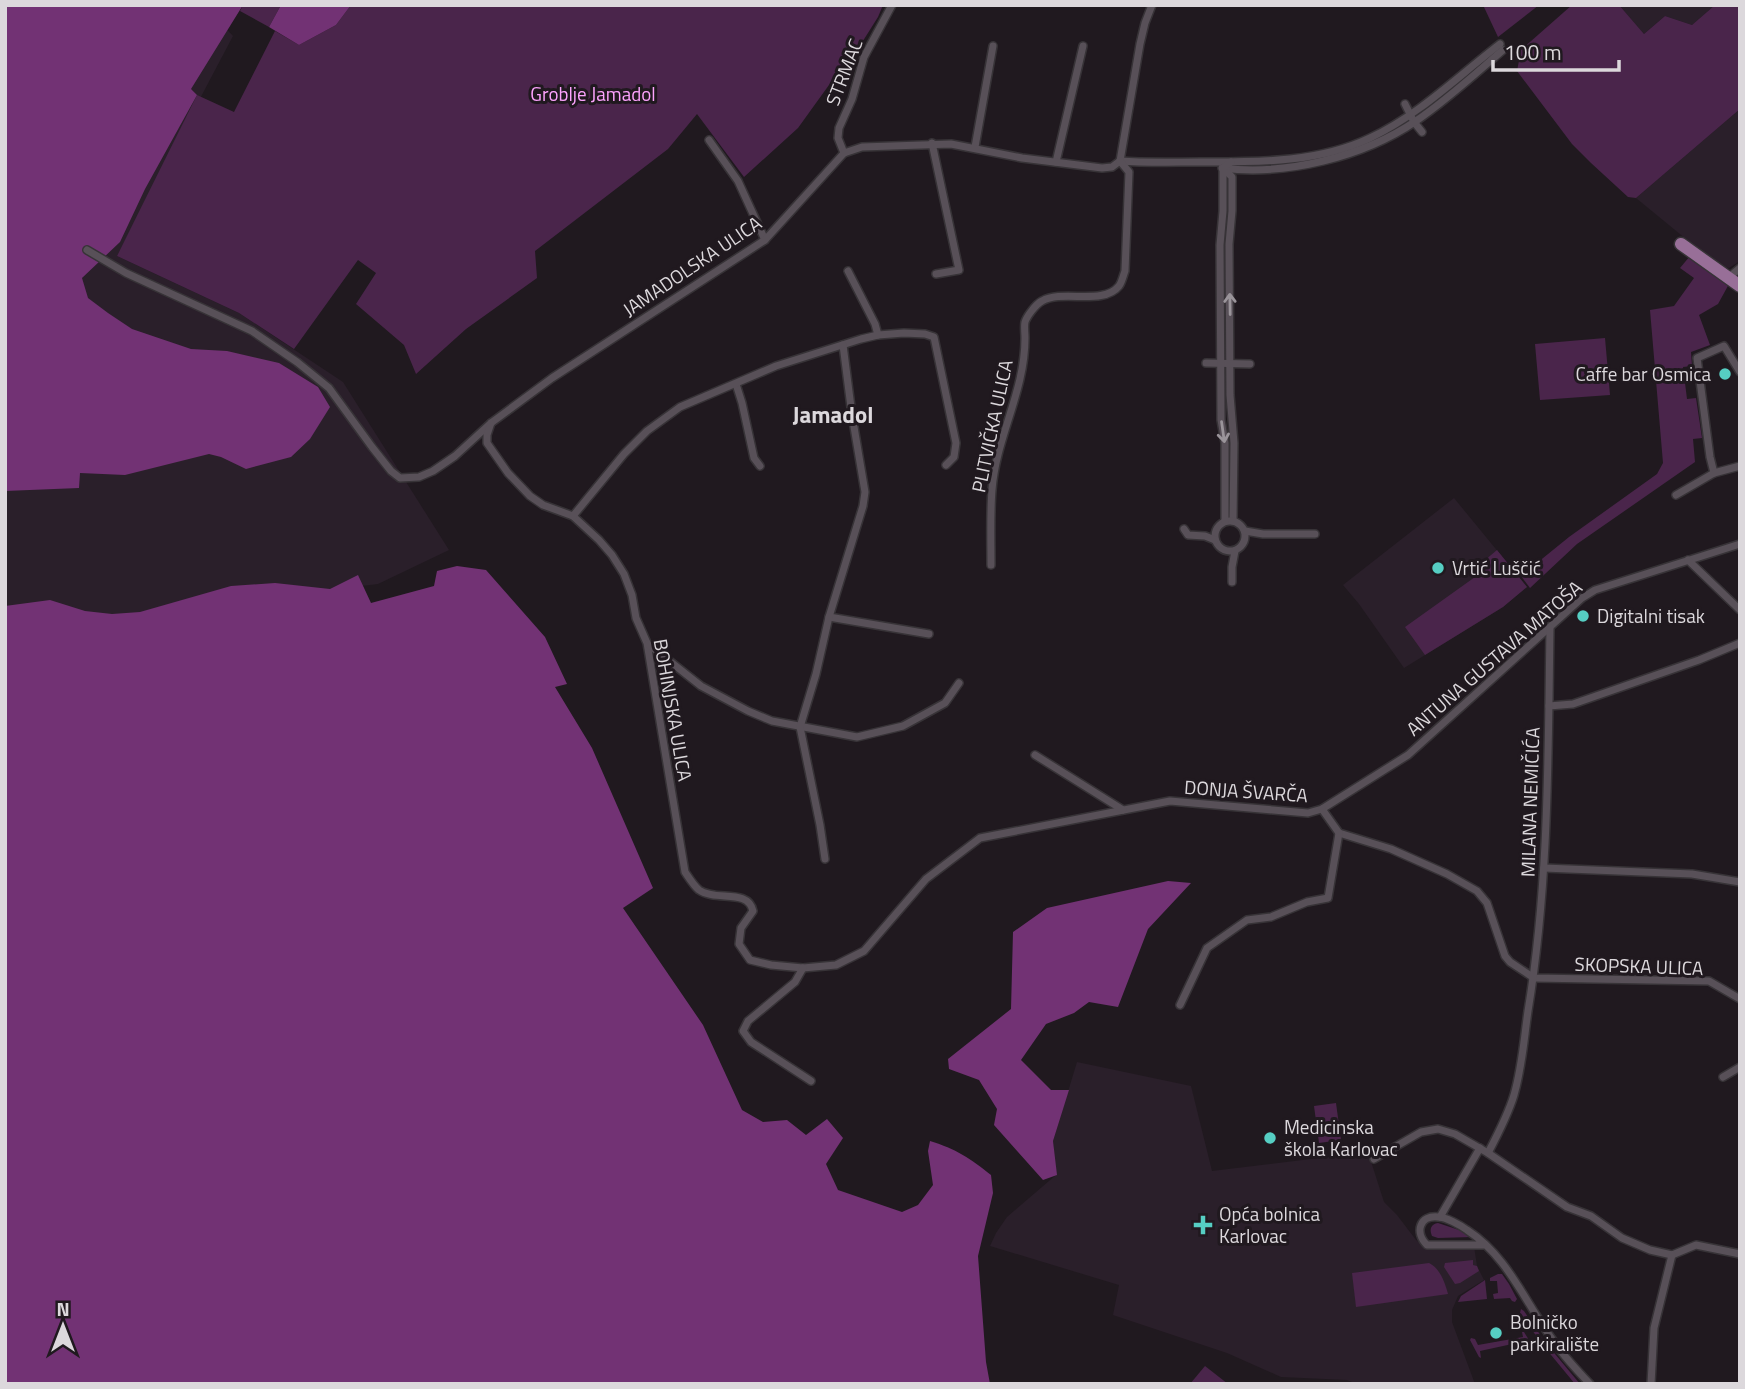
<svg xmlns="http://www.w3.org/2000/svg" width="1745" height="1389" viewBox="0 0 1745 1389" font-family="'Titillium Web',sans-serif">
<rect width="100%" height="100%" fill="#20191f"/>
<g fill="#2a1f2a">
<polygon points="5,5 204,5 233,36 117,256 239,313 343,382 449,550 378,584 5,630"/>
<polygon points="1619,5 1715,5 1692,25 1665,16 1644,34"/>
<polygon points="1740,109 1740,261 1729,268 1719,266 1636,198"/>
<polygon points="1454,498 1527,587 1503,607 1404,668 1359,604 1343,585"/>
<polygon points="1077,1062 1191,1086 1212,1171 1368,1152 1384,1202 1397,1215 1416,1240 1425,1247 1439,1249 1474,1246 1477,1266 1484,1280 1458,1296 1452,1310 1452,1322 1475,1384 1357,1384 1347,1380 1281,1377 1227,1353 1113,1315 1119,1285 990,1246 996,1233 1007,1217 1056,1175 1053,1141"/>
</g>
<g fill="#4a254b">
<polygon points="243,5 281,5 269,27 240,11"/>
<polygon points="351,5 883,5 878,17 856,52 846,55 834,78 798,128 744,177 697,114 668,149 535,251 537,278 466,329 416,374 404,345 356,304 376,273 358,260 294,349 239,313 117,256 197,95 234,112 275,31 299,45 336,25"/>
<polygon points="1483,5 1539,5 1498,37"/>
<polygon points="1572,5 1619,5 1644,34 1665,16 1692,25 1715,5 1740,5 1740,109 1636,198 1628,197 1591,163 1572,144 1517,71 1521,50"/>
<polygon points="1690,256 1729,284 1718,304 1699,315 1710,345 1691,352 1692,366 1683,367 1687,399 1696,398 1702,438 1693,439 1695,462 1577,544 1530,588 1521,576 1569,537 1657,474 1663,463 1650,310 1674,306 1694,278 1680,268"/>
<polygon points="1605,338 1610,395 1540,400 1535,344"/>
<polygon points="1497,550 1527,587 1503,607 1425,655 1405,627 1482,572 1478,566"/>
<polygon points="1336,1103 1341,1140 1319,1143 1314,1106"/>
<path d="M 1438,1223 L 1459,1230 L 1472,1237 L 1438,1238 L 1432,1236 C 1429,1229 1431,1224 1438,1223 Z"/>
<polygon points="1473,1260 1473,1265 1477,1266 1479,1271 1460,1283 1455,1284 1444,1267 1445,1263"/>
<path d="M 1429,1263 C 1440,1268 1445,1283 1448,1294 L 1356,1307 L 1352,1273 Z"/>
<polygon points="1498,1274 1502,1274 1509,1284 1517,1299 1515,1302 1512,1301 1510,1298 1494,1299 1493,1294 1498,1293 1497,1281 1490,1281 1490,1278"/>
<polygon points="1485,1280 1487,1299 1458,1302 1461,1296"/>
<polygon points="1521,1309 1524,1311 1545,1342 1580,1384 1575,1384 1542,1344 1520,1313"/>
<polygon points="1522,1332 1524,1332 1532,1345 1532,1346 1526,1341 1480,1351 1481,1358 1479,1357 1470,1340 1471,1338 1475,1339 1478,1345 1523,1337"/>
<polygon points="1205,1366 1228,1384 1190,1384"/>
</g>
<g fill="#723274">
<polygon points="5,5 243,5 191,89 197,95 145,189 120,242 82,278 88,298 108,313 132,329 191,349 227,351 279,363 318,387 330,407 310,439 291,457 246,469 221,457 209,454 125,475 80,473 79,488 5,491"/>
<polygon points="281,5 351,5 336,25 299,45 269,27"/>
<path d="M 457,566 L 486,570 L 545,637 L 567,684 L 555,687 L 592,748 L 653,888 L 623,908 L 703,1025 L 742,1110 L 763,1122 L 787,1120 L 806,1135 L 827,1119 L 843,1138 L 826,1164 L 838,1190 L 902,1212 L 918,1205 L 933,1185 L 928,1151 L 930,1141 C 956,1149 970,1158 991,1175 L 993,1193 L 978,1256 L 986,1362 L 990,1384 L 5,1384 L 5,606 L 50,600 L 85,611 L 112,614 L 140,612 L 231,586 L 275,583 L 330,589 L 358,575 L 371,603 L 434,586 L 437,571 Z"/>
<polygon points="1168,881 1191,883 1148,929 1118,1007 1089,1002 1074,1013 1046,1024 1021,1060 1051,1090 1069,1090 1053,1141 1057,1175 1043,1180 994,1125 997,1109 979,1080 949,1069 948,1059 1011,1009 1013,932 1047,908"/>
</g>
<g fill="none" stroke-linecap="round" stroke-linejoin="round">
<g stroke="#373337" stroke-width="10">
<g id="minor">
<polyline points="1405,104 1414,122 1422,132"/>
<polyline points="709,140 738,181 765,240"/>
<polyline points="932,143 959,270 936,274"/>
<polyline points="975,147 993,46"/>
<polyline points="844,153 838,138 839,128 852,99 864,57 892,5"/>
<path d="M 1120,161 C 1147,163 1174,162 1201,162 C 1257,162 1318,163 1370,138 C 1419,115 1457,77 1500,44"/>
<polyline points="1056,162 1083,46"/>
<path d="M 1222,168 C 1286,176 1363,157 1416,121 C 1447,100 1475,74 1503,50"/>
<polyline points="1223,168 1232,177 1232,211 1229,244 1230,395 1234,443 1233,521"/>
<polyline points="87,250 126,273 252,331 297,362 329,388 372,447 391,471 400,478 419,477 433,471 455,456 491,423 552,378 765,240 844,153 862,147 951,144 1022,158 1102,168 1112,167 1120,161 1140,44 1145,23 1152,5"/>
<polyline points="848,271 875,324 878,335"/>
<polyline points="1728,278 1740,268"/>
<polyline points="1206,363 1250,364"/>
<polyline points="736,384 742,403 754,458 760,466"/>
<path d="M 491,423 L 487,435 L 487,443 L 508,473 L 530,496 L 543,505 L 573,516 L 599,540 L 612,555 L 624,574 L 632,595 L 636,618 L 647,643 L 685,872 C 689,878 694,886 699,890 C 716,902 748,888 753,911 L 741,928 L 739,944 L 750,960 L 771,965 L 803,968 L 836,965 L 864,951 L 926,879 L 980,838 L 1170,801 L 1308,813 L 1322,809 L 1408,755 L 1582,598 L 1595,590 L 1740,544"/>
<polyline points="1714,473 1710,457 1697,358 1724,346 1740,372"/>
<polyline points="1676,495 1714,473 1740,466"/>
<polyline points="573,516 624,454 647,431 680,407 776,366 861,339 878,335 904,333 925,334 934,337 956,443 954,457 946,465"/>
<circle cx="1230" cy="536" r="15"/>
<polyline points="1225,521 1225,443 1221,420 1220,245 1223,211 1223,168 1231,162"/>
<polyline points="1184,529 1188,535 1205,536 1215,540"/>
<polyline points="1245,531 1263,534 1315,534"/>
<polyline points="1688,560 1740,610"/>
<path d="M 991,565 C 991,540 990,514 992,490 C 996,437 1025,392 1025,338 C 1025,333 1024,326 1025,322 C 1027,316 1036,304 1042,301 C 1063,289 1103,306 1119,286 C 1122,282 1123,276 1125,271 L 1129,172 L 1120,161"/>
<polyline points="1232,582 1232,567 1235,551"/>
<polyline points="829,617 929,634"/>
<polyline points="648,644 701,686 748,711 772,721 857,737 903,726 945,703 959,683"/>
<polyline points="1549,706 1573,704 1699,660 1740,643"/>
<polyline points="1035,755 1123,810"/>
<polyline points="1322,809 1339,833 1391,849 1447,874 1477,891 1487,903 1505,956 1510,962 1534,978 1709,981 1740,999"/>
<polyline points="825,859 820,825 800,727 816,674 829,617 863,506 865,492 852,415 843,345"/>
<polyline points="1544,868 1692,874 1740,882"/>
<polyline points="803,968 795,982 748,1021 743,1031 751,1042 811,1081"/>
<polyline points="1180,1005 1207,948 1247,920 1271,917 1307,902 1328,898 1339,833"/>
<polyline points="1723,1077 1740,1067"/>
<path d="M 1488,1153 C 1498,1134 1508,1115 1514,1095 C 1522,1068 1524,1039 1528,1011 C 1549,884 1548,756 1550,628"/>
<polyline points="1374,1159 1421,1132 1438,1129 1455,1134 1488,1153 1567,1207 1591,1216 1622,1238 1650,1250 1672,1255 1696,1245 1740,1254"/>
<polyline points="1440,1217 1480,1148"/>
<path d="M 1485,1245 L 1427,1245 C 1414,1232 1420,1215 1438,1217 C 1446,1217 1460,1225 1467,1230 C 1509,1257 1526,1305 1555,1343 C 1565,1358 1578,1371 1590,1384"/>
<polyline points="1651,1384 1654,1328 1672,1255"/>
</g>
</g>
<g stroke="#373337" stroke-width="15">
<polyline id="primary" points="1681,244 1740,286"/>
</g>
<use href="#minor" stroke="#585058" stroke-width="7"/>
<use href="#primary" stroke="#986f98" stroke-width="12"/>
</g>
<defs><path id="oneway-shaft" d="M-6 0H5M1.5-3L5.5 0L1.5 3" fill="none" stroke-width="1.6" stroke-linecap="round" stroke-linejoin="round" transform="scale(1.75)"/></defs>
<g stroke="#9a949a">
<use href="#oneway-shaft" transform="translate(1230 304) rotate(-91)"/>
<use href="#oneway-shaft" transform="translate(1223 432) rotate(82)"/>
</g>
<g fill="#56cec3" stroke="#20191f" stroke-width="2.5">
<circle cx="1725" cy="374" r="7"/>
<circle cx="1438" cy="568" r="7"/>
<circle cx="1583" cy="616" r="7"/>
<circle cx="1270" cy="1138" r="7"/>
<path d="M1199.5 1214.5h7v7h7v7h-7v7h-7v-7h-7v-7h7z"/>
<circle cx="1496" cy="1333" r="7"/>
</g>
<g text-anchor="middle" stroke-width="6" stroke-linejoin="round" paint-order="stroke">
<g font-size="19" fill="#dcd8dc" stroke="#20191f">
<text transform="translate(844 72) rotate(-69)" y="7">STRMAC</text>
<text transform="translate(692 266) rotate(-34)" y="7">JAMADOLSKA ULICA</text>
<text transform="translate(992 426) rotate(-78)" y="7">PLITVIČKA ULICA</text>
<text transform="translate(1494 658) rotate(-41)" y="7">ANTUNA GUSTAVA MATOŠA</text>
<text transform="translate(673 710) rotate(80)" y="7">BOHINJSKA ULICA</text>
<text transform="translate(1246 791) rotate(4)" y="7">DONJA ŠVARČA</text>
<text transform="translate(1530 802) rotate(-88)" y="7">MILANA NEMIČIĆA</text>
<text transform="translate(1639 966) rotate(2)" y="7">SKOPSKA ULICA</text>
</g>
<g font-size="19" fill="#fda3fe" stroke="#20191f">
<text x="593" y="101">Groblje Jamadol</text>
</g>
<g font-size="19" fill="#dcd8dc" stroke="#20191f" text-anchor="start">
<text x="1711" y="381" text-anchor="end">Caffe bar Osmica</text>
<text x="1452" y="575">Vrtić Luščić</text>
<text x="1597" y="623">Digitalni tisak</text>
<text x="1284" y="1134">Medicinska<tspan x="1284" dy="22">škola Karlovac</tspan></text>
<text x="1219" y="1221">Opća bolnica<tspan x="1219" dy="22">Karlovac</tspan></text>
<text x="1510" y="1329">Bolničko<tspan x="1510" dy="22">parkiralište</tspan></text>
</g>
<g font-size="23" font-weight="bold" fill="#dcd8dc" stroke="#20191f">
<text x="833" y="423">Jamadol</text>
</g>
</g>
<rect width="1745" height="1389" fill="none" stroke="#dcd8dc" stroke-width="14"/>
<g transform="translate(63 1326)" stroke="#20191f" stroke-width="5" paint-order="stroke">
<path d="M0-5L12 26L0 18L-12 26Z" fill="#dcd8dc"/>
<text y="-10" font-size="19" font-weight="bold" text-anchor="middle" fill="#dcd8dc">N</text>
</g>
<path d="M1493 60v10h126v-10" fill="none" stroke="#dcd8dc" stroke-width="3.5"/>
<text x="1504" y="60" font-size="21" fill="#dcd8dc" stroke="#20191f" stroke-width="5" paint-order="stroke">100 m</text>
</svg>
